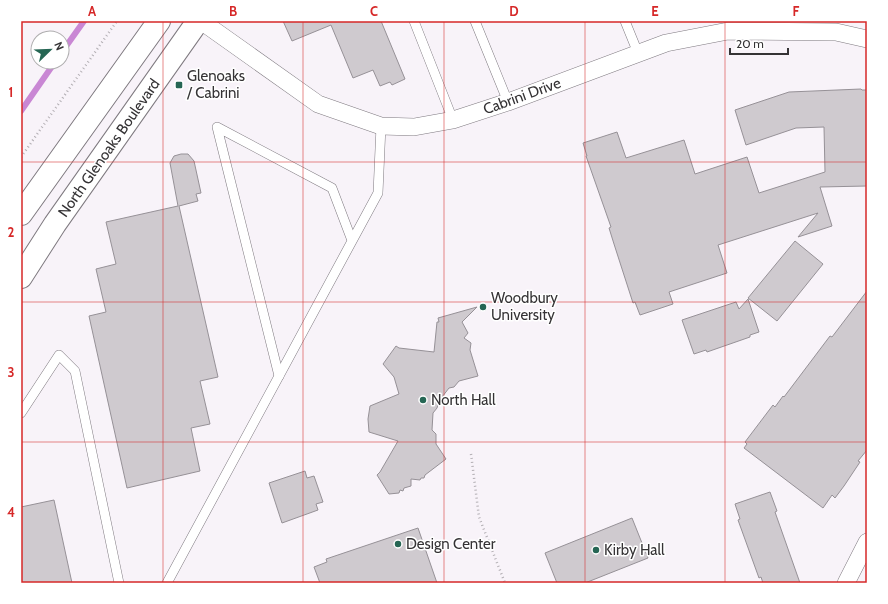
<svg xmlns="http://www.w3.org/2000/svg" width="888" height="604" viewBox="0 0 888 604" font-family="Cabin,sans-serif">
<rect width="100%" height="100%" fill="#f8f3f9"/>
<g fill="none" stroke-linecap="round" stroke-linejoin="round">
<g stroke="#c987d4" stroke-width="6">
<polyline points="62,52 84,21"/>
<polyline points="21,111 55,62"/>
</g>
</g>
<g fill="#cfcacf" stroke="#969197">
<polygon points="283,21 381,21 405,79 392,85 390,82 380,86 373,70 353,78 331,25 292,41"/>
<polygon points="861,89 862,90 867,90 867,186 820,187 832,226 798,237 818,213 718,245 727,273 669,292 673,304 640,315 635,302 633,303 614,244 609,228 611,227 586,156 587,156 583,143 617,132 626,158 684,140 695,174 747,157 759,193 825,172 824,127 796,128 746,145 735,110 789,92"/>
<polygon points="181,154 188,154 194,161 201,193 196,194 198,201 179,206 218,377 200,381 210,424 191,428 200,471 127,488 89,316 106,312 96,269 116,264 106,222 178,206 170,163 174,156"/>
<polygon points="795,241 823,264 777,321 748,298"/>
<polygon points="867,291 867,450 858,461 860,462 844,486 835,498 832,495 823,508 744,448 747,444 745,442 773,405 775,407 783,396 784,397 830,336 832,337"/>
<polygon points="748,299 759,332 750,335 750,337 707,352 706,350 694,354 682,320 736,302 739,309"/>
<polygon points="477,307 462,322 468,333 464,338 471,343 470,350 478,376 459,381 454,387 449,388 439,401 437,408 433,413 432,430 436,434 436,444 446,459 425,475 424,478 421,478 420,480 411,479 411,486 404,488 403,491 400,490 399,493 389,494 377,475 380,472 398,441 369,432 368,419 370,406 399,394 394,377 383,364 396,346 399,348 434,352 437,322 439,322 438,318"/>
<polygon points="305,471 307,478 314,476 323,502 316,504 318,510 282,523 269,483"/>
<polygon points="770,492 777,511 775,512 800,583 763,583 761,577 759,578 738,520 740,519 735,504"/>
<polygon points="54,500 72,583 21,583 21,507"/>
<polygon points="632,518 648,558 585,583 557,583 545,553"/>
<polygon points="418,528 437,583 320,583 314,567 327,562 326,559"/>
</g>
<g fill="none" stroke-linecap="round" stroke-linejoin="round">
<g stroke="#7f7a80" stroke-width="10">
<g id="service">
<polyline points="414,21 453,120"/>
<polyline points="475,21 508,102"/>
<polyline points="625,21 638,53"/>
<polyline points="279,376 217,127 332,188 351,238"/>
<polyline points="21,413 59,355 75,371 119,583"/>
<polyline points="167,583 378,193 381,126"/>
</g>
</g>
<g stroke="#7f7a80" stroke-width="18">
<g id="minor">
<polyline points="201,21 318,104 381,126 414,127 453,120 508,102 666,43 728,31 836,32 867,39"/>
<polyline points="846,583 867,542"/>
</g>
</g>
<g stroke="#7f7a80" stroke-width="24">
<g id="secondary">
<polyline points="21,214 159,21"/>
<polyline points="21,277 55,224 198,21"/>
</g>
</g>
<g stroke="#b3afb4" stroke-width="2.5" stroke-dasharray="1 3" stroke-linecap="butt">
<polyline points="21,157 117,21"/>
<polyline points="471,454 479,517 505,583"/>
</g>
<use href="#service" stroke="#fff" stroke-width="9"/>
<use href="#minor" stroke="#fff" stroke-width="17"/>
<use href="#secondary" stroke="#fff" stroke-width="22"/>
</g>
<path fill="none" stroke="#d62828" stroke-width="1" stroke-opacity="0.55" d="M 163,21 L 163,583M 303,21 L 303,583M 444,21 L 444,583M 585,21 L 585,583M 725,21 L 725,583M 21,162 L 867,162M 21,302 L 867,302M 21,442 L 867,442"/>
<g fill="#266654" stroke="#fff" stroke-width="1.5">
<rect x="175" y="81" width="8" height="8" rx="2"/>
<circle cx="483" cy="307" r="4"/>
<circle cx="423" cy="400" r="4"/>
<circle cx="398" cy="544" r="4"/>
<circle cx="596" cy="550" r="4"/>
</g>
<g text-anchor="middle" stroke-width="3" stroke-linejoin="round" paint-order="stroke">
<g font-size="15" fill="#353335" stroke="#fff" text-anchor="start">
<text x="187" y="81">Glenoaks<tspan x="187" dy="17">/ Cabrini</tspan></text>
<text x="491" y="303">Woodbury<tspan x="491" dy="17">University</tspan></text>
<text x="431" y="405">North Hall</text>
<text x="406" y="549">Design Center</text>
<text x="604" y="555">Kirby Hall</text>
</g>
<g font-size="15" fill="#353335" stroke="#fff">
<text transform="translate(522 96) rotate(-20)" y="5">Cabrini Drive</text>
<text transform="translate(109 148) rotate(-55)" y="5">North Glenoaks Boulevard</text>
</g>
</g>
<rect width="888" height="604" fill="none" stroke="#ffffff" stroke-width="44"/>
<g transform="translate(50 50) rotate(67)"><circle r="19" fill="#ffffff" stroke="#aeadae"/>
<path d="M0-3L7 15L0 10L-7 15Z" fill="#266654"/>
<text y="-6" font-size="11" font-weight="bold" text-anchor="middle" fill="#353335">N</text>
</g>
<path d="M730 48v6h58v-6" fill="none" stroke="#353335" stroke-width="2"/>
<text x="736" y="48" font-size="12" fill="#353335" stroke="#ffffff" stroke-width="3" paint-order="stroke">20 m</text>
<rect x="22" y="22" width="844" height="560" fill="none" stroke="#d62828" stroke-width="1.5"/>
<g font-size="13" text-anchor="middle" font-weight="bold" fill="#d62828">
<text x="92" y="16">A</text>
<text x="233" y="16">B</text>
<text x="374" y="16">C</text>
<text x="514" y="16">D</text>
<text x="655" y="16">E</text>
<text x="796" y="16">F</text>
<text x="11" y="97">1</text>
<text x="11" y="237">2</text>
<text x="11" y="377">3</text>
<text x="11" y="517">4</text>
</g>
</svg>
